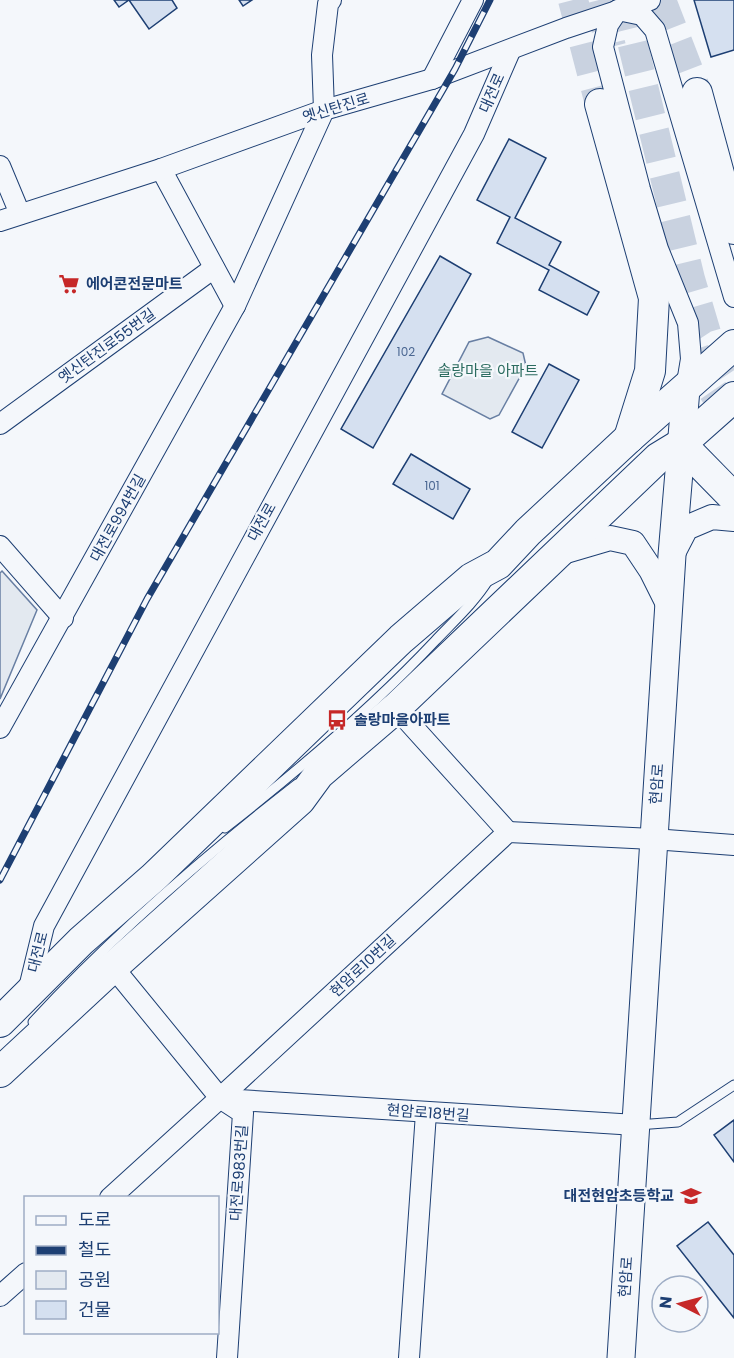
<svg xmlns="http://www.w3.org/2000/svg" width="734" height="1358" viewBox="0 0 734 1358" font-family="Poppins,'Noto Sans KR',sans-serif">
<rect width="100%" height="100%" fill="#f4f7fb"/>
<g fill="#e3e9f0" stroke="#687fa3" stroke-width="1.5">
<polygon points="488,337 523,353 526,366 499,415 490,419 442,394 469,342"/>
<polygon points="2,571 37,610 0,699 0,573"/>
</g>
<g fill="#d5e0f0" stroke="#1d3f73" stroke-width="1.5">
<polygon points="114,0 172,0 177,8 149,29 129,0 119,7"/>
<polygon points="239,0 252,0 243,6"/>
<polygon points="694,0 734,0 734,50 711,57"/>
<polygon points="509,139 546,158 515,218 561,242 549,265 599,292 587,315 539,290 549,270 497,243 510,217 477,200"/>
<polygon points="440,256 471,274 373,448 341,429"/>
<polygon points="549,364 579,380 542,448 512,432"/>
<polygon points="411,454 470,489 453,519 393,484"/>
<polygon points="734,1120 734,1162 714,1135"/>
<polygon points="708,1222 734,1255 734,1318 677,1246"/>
</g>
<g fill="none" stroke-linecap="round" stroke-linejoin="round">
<g stroke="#c9d2e0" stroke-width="30" stroke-dasharray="30 15" stroke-linecap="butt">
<polyline points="573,0 600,104"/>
<polyline points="599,0 611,47"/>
<polyline points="622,0 690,279 706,333 734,375"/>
<polyline points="661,0 697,93"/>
<polyline points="694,350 703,376 734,421"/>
</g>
<g stroke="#1d3f73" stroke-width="11">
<g id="service">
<path d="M 225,828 C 299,770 371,709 435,641 C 454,621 475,602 489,579"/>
<path d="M 33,1022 C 112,936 206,855 297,784"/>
<polyline points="637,1125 678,1122 734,1085"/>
</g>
</g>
<g stroke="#1d3f73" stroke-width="22">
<g id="minor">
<polyline points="618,10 608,25 603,47 640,189 658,249 688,323 691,359 686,389"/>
<polyline points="618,10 642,15 655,30 734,297"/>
<polyline points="432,79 473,0"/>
<polyline points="0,166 20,214"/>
<polyline points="161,169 235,306"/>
<polyline points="0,221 161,169 324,110 432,79 566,28 650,0"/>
<polyline points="0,424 214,268"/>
<polyline points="0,546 63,618"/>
<polyline points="396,708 508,832"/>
<polyline points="0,728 235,306 324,110 322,55 328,4 331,0"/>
<polyline points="113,967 220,1098 243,1113 227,1358"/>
<polyline points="28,992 44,926 474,134 510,51"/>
<polyline points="222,1099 636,1125"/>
<polyline points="110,1198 220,1098 508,832 653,839 734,845"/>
<polyline points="0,1296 26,1273"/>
<polyline points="409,1358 426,1113"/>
</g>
</g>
<g stroke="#1d3f73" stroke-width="26">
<g id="tertiary">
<polyline points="559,553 610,538 633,543 651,570 669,606"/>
<polyline points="672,555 686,528 712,517 734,519"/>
</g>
</g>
<g stroke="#1d3f73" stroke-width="29">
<polyline id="secondary" points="621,1358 672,555 686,389"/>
</g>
<g stroke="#1d3f73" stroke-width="32">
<g id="primary">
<polyline points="697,93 734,229"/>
<polyline points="600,104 654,298 650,371 629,438"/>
<polyline points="681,444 734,498"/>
<polyline points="0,1022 81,941 154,877 401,639 472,578 498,564 528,532 629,438 734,345"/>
<polyline points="0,1072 113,967 300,800 319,774 396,708 658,458 681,444 734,397"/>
</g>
</g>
<use href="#service" stroke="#f4f7fb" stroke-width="9"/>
<use href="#minor" stroke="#f4f7fb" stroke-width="20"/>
<use href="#tertiary" stroke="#f4f7fb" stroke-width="24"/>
<use href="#secondary" stroke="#f4f7fb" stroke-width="27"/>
<use href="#primary" stroke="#f4f7fb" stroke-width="30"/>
<g stroke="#1d3f73" stroke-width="7">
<polyline id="rail" points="0,880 147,599 455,69 490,0"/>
</g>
<use href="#rail" stroke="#f4f7fb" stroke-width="4.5" stroke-dasharray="14" stroke-linecap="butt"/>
</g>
<defs>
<g id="supermarket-bare" transform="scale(1.62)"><path d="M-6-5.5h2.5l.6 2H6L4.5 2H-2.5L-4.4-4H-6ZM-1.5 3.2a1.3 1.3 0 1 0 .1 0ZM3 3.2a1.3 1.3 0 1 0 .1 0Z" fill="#c62828" stroke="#f4f7fb" stroke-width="2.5" paint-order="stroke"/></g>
<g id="bus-bare" transform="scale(1.62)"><path d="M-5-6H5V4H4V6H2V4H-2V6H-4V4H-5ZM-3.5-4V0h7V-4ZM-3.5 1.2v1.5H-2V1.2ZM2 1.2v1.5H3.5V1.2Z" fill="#c62828" stroke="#f4f7fb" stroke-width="2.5" paint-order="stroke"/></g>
<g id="school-bare" transform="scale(1.62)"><path d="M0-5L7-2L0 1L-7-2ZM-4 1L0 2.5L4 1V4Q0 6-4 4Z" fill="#c62828" stroke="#f4f7fb" stroke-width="2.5" paint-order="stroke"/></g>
</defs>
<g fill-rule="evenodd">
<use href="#supermarket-bare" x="69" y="284"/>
<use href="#bus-bare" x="337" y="720"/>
<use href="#school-bare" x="691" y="1196"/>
</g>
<g text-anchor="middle" stroke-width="4.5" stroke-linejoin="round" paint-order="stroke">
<g font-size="12" fill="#4b6792">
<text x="406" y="356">102</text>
<text x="432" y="490">101</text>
</g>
<g font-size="15" fill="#1d3f73" stroke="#f4f7fb">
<text transform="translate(492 93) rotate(-66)" y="5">대전로</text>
<text transform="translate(336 108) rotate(-17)" y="5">옛신탄진로</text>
<text transform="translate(107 346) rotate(-36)" y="5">옛신탄진로55번길</text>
<text transform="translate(118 518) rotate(-61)" y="5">대전로994번길</text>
<text transform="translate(262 522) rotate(-61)" y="5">대전로</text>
<text transform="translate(657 784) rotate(-86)" y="5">현암로</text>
<text transform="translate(38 952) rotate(-76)" y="5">대전로</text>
<text transform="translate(363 966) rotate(-43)" y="5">현암로10번길</text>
<text transform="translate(428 1113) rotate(4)" y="5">현암로18번길</text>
<text transform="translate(239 1173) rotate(-86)" y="5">대전로983번길</text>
<text transform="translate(626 1277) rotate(-86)" y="5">현암로</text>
</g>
<g font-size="15" font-weight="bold" fill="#1d3f73" stroke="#f4f7fb" text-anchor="start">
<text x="86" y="289">에어콘전문마트</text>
<text x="354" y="725">솔랑마을아파트</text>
<text x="674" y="1201" text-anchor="end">대전현암초등학교</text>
</g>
<g font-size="15" fill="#2c6c60" stroke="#f4f7fb">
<text x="488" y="376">솔랑마을 아파트</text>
</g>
</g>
<rect x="24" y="1196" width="195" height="138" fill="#f4f7fb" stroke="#9eadc5" stroke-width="1.5"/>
<rect x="36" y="1216" width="30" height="9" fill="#f4f7fb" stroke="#9eadc5" stroke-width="1.5"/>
<text x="78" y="1226" font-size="18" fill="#1d3f73">도로</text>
<rect x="36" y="1246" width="30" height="9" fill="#1d3f73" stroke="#9eadc5" stroke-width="1.5"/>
<text x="78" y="1256" font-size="18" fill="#1d3f73">철도</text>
<rect x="36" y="1271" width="30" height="18" fill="#e3e9f0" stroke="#9eadc5" stroke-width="1.5"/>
<text x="78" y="1286" font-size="18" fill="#1d3f73">공원</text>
<rect x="36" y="1301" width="30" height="18" fill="#d5e0f0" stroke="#9eadc5" stroke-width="1.5"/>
<text x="78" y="1316" font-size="18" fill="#1d3f73">건물</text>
<g transform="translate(680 1304) rotate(276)"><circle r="28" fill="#f4f7fb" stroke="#9eadc5" stroke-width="1.5"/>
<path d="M0-4.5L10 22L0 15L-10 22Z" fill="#c62828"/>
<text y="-9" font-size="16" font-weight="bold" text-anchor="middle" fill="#1d3f73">N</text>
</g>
</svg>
